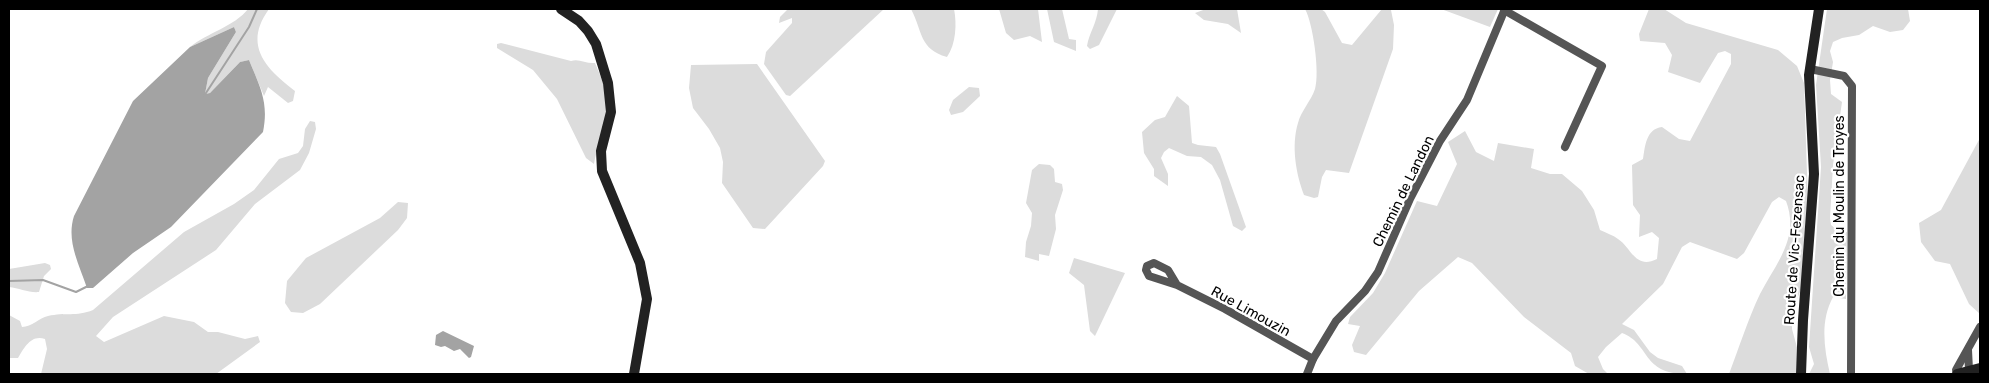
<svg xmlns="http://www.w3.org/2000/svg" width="1989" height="383" viewBox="0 0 1989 383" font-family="Rubik,sans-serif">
<rect width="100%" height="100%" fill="#fff"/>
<g fill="#dcdcdc">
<path d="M 248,9 L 269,9 C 243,45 265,68 295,91 L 293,101 L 288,103 L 268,87 L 264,96 L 249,60 L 240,62 L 210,93 L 205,94 L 208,78 L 236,32 L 234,27 L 190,47 C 207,33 235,26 248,9 Z"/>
<polygon points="788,9 884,9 790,96 786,95 764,64 766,52 792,23 792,18 779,23 780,17"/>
<path d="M 911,9 L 954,9 C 957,24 956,44 947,57 C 919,49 923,32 911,9 Z"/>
<polygon points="999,9 1038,9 1042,42 1030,36 1014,40 1006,33"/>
<polygon points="1047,9 1062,9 1069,39 1076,40 1076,51 1054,42"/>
<path d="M 1098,9 L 1117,9 L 1099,45 L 1090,49 L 1087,46 C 1089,33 1097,23 1098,9 Z"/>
<polygon points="1206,9 1237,9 1241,33 1228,24 1204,20 1195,13"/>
<path d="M 1305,9 L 1321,9 L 1325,12 L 1342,43 L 1352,45 L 1382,9 L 1391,10 L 1394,25 L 1393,49 L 1349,173 L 1326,170 L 1322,177 L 1318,197 L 1314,198 L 1304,195 C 1296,174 1291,146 1298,123 C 1301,111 1311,101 1315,89 C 1320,73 1313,23 1305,9 Z"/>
<polygon points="1441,9 1498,9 1490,27"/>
<path d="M 1649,9 L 1664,9 L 1686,23 L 1778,50 L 1797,66 L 1804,83 L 1808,204 L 1803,285 L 1794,306 L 1792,317 L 1792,329 L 1798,351 L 1796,374 L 1729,374 C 1739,348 1748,319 1760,294 C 1776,263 1800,238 1786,201 L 1779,197 L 1772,202 L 1744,253 L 1737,259 L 1690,242 L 1682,247 L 1663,284 L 1622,324 L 1634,330 L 1650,352 L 1658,358 L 1682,366 L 1687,374 C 1641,374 1651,344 1622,333 L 1606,347 L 1598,357 L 1603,369 L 1608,374 L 1589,374 L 1575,366 L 1571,353 L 1524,317 L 1472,263 L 1458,257 L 1419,291 L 1366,355 L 1354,352 L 1352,345 L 1360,326 L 1348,324 L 1350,317 L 1373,293 L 1385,273 L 1417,201 L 1437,206 L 1457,164 L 1448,142 L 1465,131 L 1476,152 L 1494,161 L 1498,143 L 1534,149 L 1531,168 L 1550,174 L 1562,174 L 1582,191 L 1594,210 L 1600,230 C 1606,233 1613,235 1618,239 C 1631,247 1635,270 1657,259 L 1659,238 L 1652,232 L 1639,237 L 1640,215 L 1633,205 L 1632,165 L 1643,159 C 1645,146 1646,129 1662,127 L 1679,139 L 1690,141 L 1731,64 L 1731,54 L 1725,51 L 1718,53 L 1700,83 L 1668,72 L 1672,55 L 1665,43 L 1640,41 L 1639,34 Z"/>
<path d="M 1827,9 L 1908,9 L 1910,21 L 1903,30 L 1890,32 L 1873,26 L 1859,35 L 1842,38 L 1833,42 L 1830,51 L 1833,62 L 1830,80 L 1831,94 L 1842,102 L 1833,165 L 1830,218 L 1831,225 L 1837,230 L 1847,232 L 1846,299 L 1833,297 C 1820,321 1824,348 1830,374 L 1809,374 L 1814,364 L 1809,347 L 1821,167 L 1816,85 Z"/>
<path d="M 501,43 L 571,61 C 579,58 586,64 595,63 C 603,81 611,102 606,123 C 603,137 596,150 594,164 L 586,158 L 557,99 L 533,70 L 497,48 L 497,44 Z"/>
<polygon points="757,64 825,161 823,166 765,229 753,228 722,183 723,162 720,148 709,129 693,108 689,88 691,65"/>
<polygon points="969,87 979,88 980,96 963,112 951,115 949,110 953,100"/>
<polygon points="1177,96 1189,106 1192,143 1198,145 1216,147 1220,154 1246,227 1242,231 1233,226 1220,180 1212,165 1201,157 1187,156 1169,148 1164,152 1161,158 1168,174 1168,186 1154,176 1154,169 1144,153 1142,132 1155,120 1165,117"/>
<path d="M 310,121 L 315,122 L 316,129 L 309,153 L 300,170 L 255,204 L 216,250 L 113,317 L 96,336 L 104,342 L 164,316 L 194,322 L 208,332 L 218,332 L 245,339 L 258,336 L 260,342 L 216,374 L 41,374 L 47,349 L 45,339 C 31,334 24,348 18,358 L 9,358 L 9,315 L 20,321 L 22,327 C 32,327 39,318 48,316 C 65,312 76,317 93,310 L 184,232 L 234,204 L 254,190 L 279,159 L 298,153 L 303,146 L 305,129 Z"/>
<polygon points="1980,138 1980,314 1969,304 1950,264 1935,261 1921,242 1919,223 1941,210"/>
<polygon points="1039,164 1050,165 1054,169 1055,182 1062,184 1063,190 1055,215 1056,229 1049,256 1039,254 1039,261 1025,257 1026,242 1031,226 1032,213 1026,203 1032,170"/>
<polygon points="398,202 408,203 407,218 398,230 320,304 303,313 291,312 285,303 287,281 306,258 380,218"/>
<polygon points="1074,258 1125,273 1095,336 1090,331 1084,285 1069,273"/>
<path d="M 45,263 L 50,265 L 51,269 L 44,276 L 39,292 C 29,293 19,288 9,287 L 9,269 Z"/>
</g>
<g fill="#a3a3a3">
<path d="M 234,27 L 236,32 L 208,78 L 205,94 L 210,93 L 240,62 L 249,60 C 260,87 269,102 263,132 L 171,227 L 133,253 L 93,288 L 87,288 C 79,264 66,241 74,216 L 133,101 L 190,47 Z"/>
<polygon points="443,331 474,346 471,357 469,358 460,349 454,351 445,346 441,347 435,345 436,335"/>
</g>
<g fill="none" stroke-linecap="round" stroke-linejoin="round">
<g stroke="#a3a3a3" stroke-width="2">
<polyline points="204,96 249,27 257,9"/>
<polyline points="9,281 43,280 76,292 88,286"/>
</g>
<g stroke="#555" stroke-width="8">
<polyline points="1504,10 1602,66 1565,147"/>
<polyline points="1810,69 1844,76 1852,86 1851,374"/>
<polyline points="1177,285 1149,276 1146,270 1147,266 1154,263 1168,270 1177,285 1225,309 1313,359"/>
<polyline points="1968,350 1969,370"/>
<polyline points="1307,374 1313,359 1336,321 1365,291 1378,272 1410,199 1440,141 1467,100 1505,9"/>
<polyline points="1957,374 1956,370 1980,327"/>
</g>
<g stroke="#222" stroke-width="10">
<polyline points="561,9 579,21 588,31 596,44 608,83 611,112 601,151 602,171 640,263 647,299 634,374"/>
<polyline points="1801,374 1803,320 1814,174 1809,75 1819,9"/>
<polyline points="1957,374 1980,368"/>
</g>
</g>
<g text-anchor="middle" stroke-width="4.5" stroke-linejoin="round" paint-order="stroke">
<g font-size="14" fill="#000" stroke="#fff">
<text transform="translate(1403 191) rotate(-64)" y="5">Chemin de Landon</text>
<text transform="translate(1839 206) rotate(-90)" y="5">Chemin du Moulin de Troyes</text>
<text transform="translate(1794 250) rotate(-86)" y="5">Route de Vic-Fezensac</text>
<text transform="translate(1251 311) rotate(29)" y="5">Rue Limouzin</text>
</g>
</g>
<rect width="1989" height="383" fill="none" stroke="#000000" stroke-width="20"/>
</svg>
